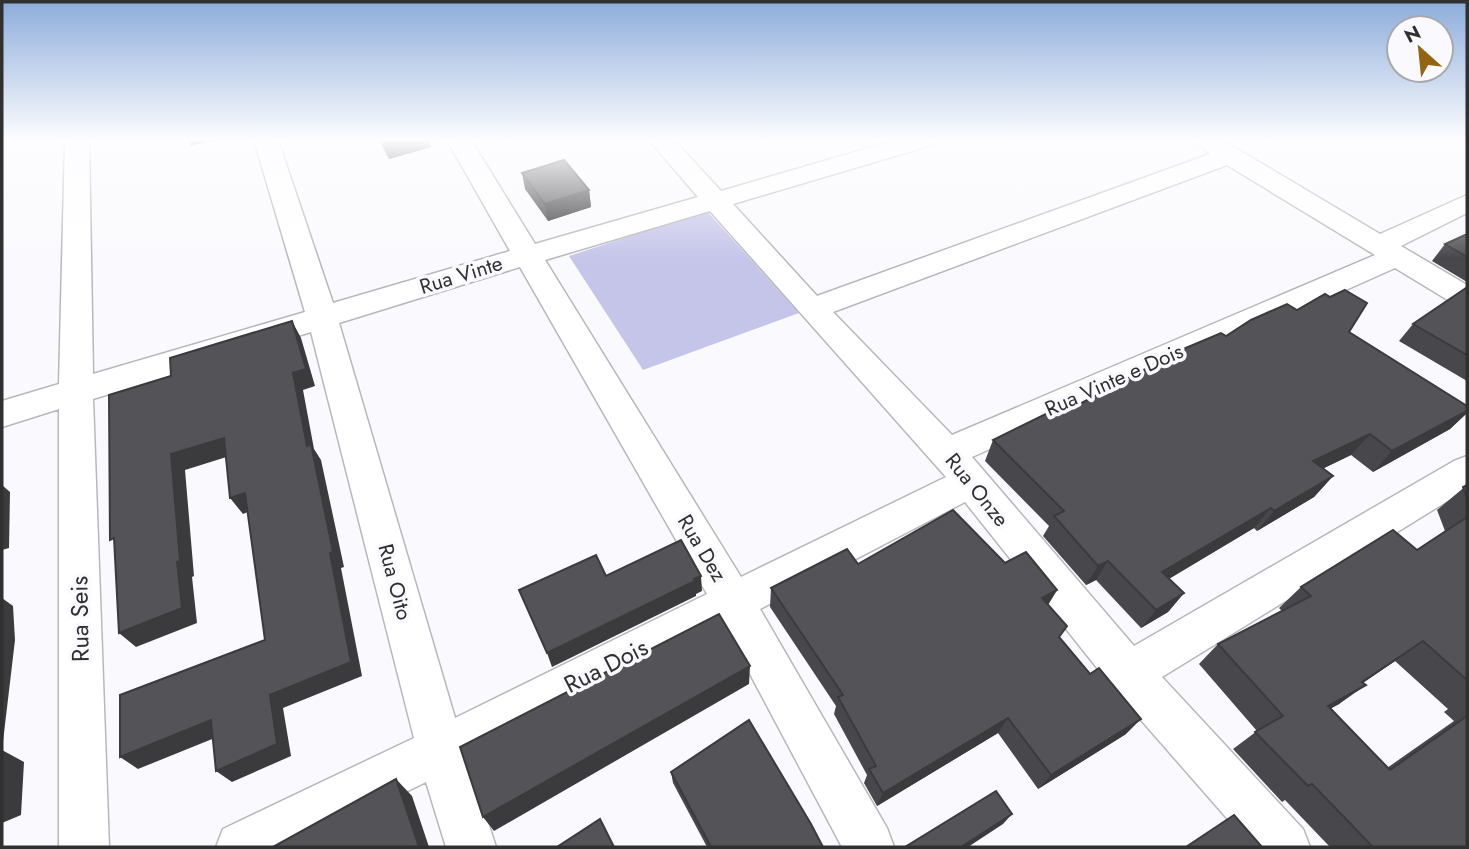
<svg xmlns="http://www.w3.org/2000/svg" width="1469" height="849" viewBox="0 0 1469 849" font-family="Jost,sans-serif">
<rect width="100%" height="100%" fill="#fafafe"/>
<polygon fill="#c5c5ea" points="707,211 799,313 643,370 569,256"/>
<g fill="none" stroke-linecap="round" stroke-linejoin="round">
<g stroke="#b8b8bc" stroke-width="3">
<path id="minor" d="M 65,140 L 89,140 L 93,374 L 305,312 L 254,140 L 278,140 L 333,303 L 510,251 L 447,140 L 471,140 L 535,244 L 698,197 L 649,140 L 674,140 L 721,191 L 896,140 L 935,140 L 932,145 L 733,204 L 817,296 L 1210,154 L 1197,143 L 1199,140 L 1222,140 L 1380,234 L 1467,195 L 1467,213 L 1401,246 L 1467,285 L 1467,308 L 1456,305 L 1395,268 L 972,457 L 1134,646 L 1454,461 L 1467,456 L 1467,489 L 1162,677 L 1303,829 L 1310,847 L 1252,847 L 1113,688 L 965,502 L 760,609 L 887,828 L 894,847 L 842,847 L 725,627 L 468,761 L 496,847 L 446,847 L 426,782 L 295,847 L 216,847 L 223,829 L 414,738 L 311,332 L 93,399 L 109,847 L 59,847 L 59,409 L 2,427 L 2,401 L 59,384 ZM 1227,165 L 1375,255 L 952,435 L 833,312 ZM 710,211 L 946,477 L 741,577 L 545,260 ZM 520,267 L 707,594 L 455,718 L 339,323 Z"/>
</g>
<use href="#minor" fill="#fff" fill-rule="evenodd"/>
</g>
<g fill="#48484c" fill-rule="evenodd">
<polygon points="379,140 429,140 431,147 389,159"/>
<polygon points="522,173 589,190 591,207 548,221 525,189"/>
<polygon points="1467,234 1467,282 1432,261 1445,244"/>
<polygon points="1467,288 1467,381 1399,341 1413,324"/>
<polygon points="1349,332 1467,406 1467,413 1450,429 1373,472 1351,455 1322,469 1333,476 1314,497 1257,531 1254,528 1169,579 1184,593 1168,612 1141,628 1096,580 1086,585 1043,536 1049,526 985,461 993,440 1061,414 1226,336"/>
<path d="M 1467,485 L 1467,847 L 1330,847 L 1285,800 L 1282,802 L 1233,749 L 1257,731 L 1199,664 L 1218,644 L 1282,611 L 1279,608 L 1301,587 L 1417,550 L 1445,531 L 1437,510 ZM 1395,661 L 1448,709 L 1444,712 L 1454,721 L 1387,768 L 1331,708 L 1339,704 L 1363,683 Z"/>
<polygon points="1005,563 1057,590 1048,605 1060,638 1126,734 1038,789 998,733 877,806 864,783 867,775 834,714 836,706 770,607 771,588 858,564"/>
<polygon points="671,772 823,847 707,847 673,783"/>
</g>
<g fill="#3b3b3e">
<polygon points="188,140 217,140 191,146"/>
<polygon points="391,140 429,140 431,147 389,159 383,142"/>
<polygon points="589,190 591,207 548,221 545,204"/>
<polygon points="292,321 301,338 315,386 303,390 314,449 321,460 344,567 341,568 362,676 283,708 291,756 232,782 216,771 270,695 307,446 293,373"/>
<polygon points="1467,411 1467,413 1450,429 1373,472 1392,451"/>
<polygon points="1370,434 1351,455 1295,482 1313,461"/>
<polygon points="224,438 236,454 185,470 194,576 192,577 197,623 136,647 119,633 177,562 171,454"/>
<polygon points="1333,476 1314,497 1257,531 1274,511"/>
<polygon points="2,485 10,492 9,548 2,550"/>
<polygon points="245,493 257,508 243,514 230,498"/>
<polygon points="1271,508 1254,528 1148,591 1162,572"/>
<polygon points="1108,561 1096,580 1086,585 1098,566"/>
<polygon points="701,576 702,591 696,594 696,596 552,667 547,653"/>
<polygon points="1057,590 1046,608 1042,598"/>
<polygon points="1184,593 1168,612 1141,628 1156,610"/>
<polygon points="2,598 13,606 15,640 2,750 24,762 21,815 2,823"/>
<polygon points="1423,641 1395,661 1335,701 1362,682"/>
<polygon points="750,666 749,684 494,831 483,817"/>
<polygon points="1366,685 1339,704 1303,724 1328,706"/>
<polygon points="1008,718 998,733 877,806 883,793"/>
<polygon points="1141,719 1126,734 1038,789 1051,775"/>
<polygon points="211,720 227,733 138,769 120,757"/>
<polygon points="396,779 412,796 429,847 419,847"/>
<polygon points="1012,814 1003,824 968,847 961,847"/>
</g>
<g fill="#545458" stroke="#3b3b3e" stroke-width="2">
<polygon points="564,160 589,190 545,204 522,173"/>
<polygon points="1467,234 1467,257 1445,244"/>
<polygon points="1466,288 1467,288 1467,355 1413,324"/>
<polygon points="1345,290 1367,303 1349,332 1467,406 1467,411 1392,451 1370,434 1313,461 1333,476 1274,511 1271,508 1162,572 1184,593 1156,610 1108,561 1098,566 1054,516 1064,511 993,440 1056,409 1061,414 1181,350 1221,333 1226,336 1251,320 1287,304 1297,310 1325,294 1330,297"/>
<polygon points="292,321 306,369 293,373 307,446 311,444 333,552 330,553 351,662 270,695 277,744 216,771 211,720 120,757 120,695 265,640 245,493 230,498 224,438 171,454 180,561 177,562 182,608 119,633 114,538 110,540 109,395 171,376 170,358"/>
<polygon points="1467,485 1467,498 1463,487"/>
<polygon points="953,510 1005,563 1026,552 1057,590 1042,598 1067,626 1059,637 1090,674 1099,668 1141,719 1051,775 1008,718 883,793 869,769 876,766 838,697 843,695 771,588 847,549 858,564"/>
<polygon points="1467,517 1467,680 1423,641 1362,682 1366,685 1328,706 1390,770 1467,716 1467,847 1373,847 1312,784 1308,786 1255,732 1283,716 1218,644 1311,596 1301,587 1393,530 1417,550"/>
<polygon points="681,540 701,576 694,579 695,581 547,653 519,590 596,555 606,576"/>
<polygon points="719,614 750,666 483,817 460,747"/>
<polygon points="749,720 811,824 823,847 711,847 671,772"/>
<polygon points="396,779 419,847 272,847 273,847"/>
<polygon points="996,791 1012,814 961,847 905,847"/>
<polygon points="1234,815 1262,847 1186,847"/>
<polygon points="600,819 614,847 557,847"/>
</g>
<linearGradient id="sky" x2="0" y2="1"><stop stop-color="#8cacda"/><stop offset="0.54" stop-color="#fdfdff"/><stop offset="1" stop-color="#fdfdff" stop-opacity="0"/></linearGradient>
<rect width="1469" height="259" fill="url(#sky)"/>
<g text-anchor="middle" stroke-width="7" stroke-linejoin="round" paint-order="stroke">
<g font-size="21" fill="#303031" stroke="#fafafe">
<text transform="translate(461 275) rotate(-17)" y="7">Rua Vinte</text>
<text transform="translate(1114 380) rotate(-24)" y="7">Rua Vinte e Dois</text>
<text transform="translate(977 490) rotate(51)" y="7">Rua Onze</text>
<text transform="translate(702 548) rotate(59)" y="7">Rua Dez</text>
<text transform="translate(395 582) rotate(75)" y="7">Rua Oito</text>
</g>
<g font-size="24" fill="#303031" stroke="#fafafe">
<text transform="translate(80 619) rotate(-91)" y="8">Rua Seis</text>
<text transform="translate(606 666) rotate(-27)" y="8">Rua Dois</text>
</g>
</g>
<rect width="1469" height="849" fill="none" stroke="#303031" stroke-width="7"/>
<g transform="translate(1420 49) rotate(333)"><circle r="33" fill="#fafafe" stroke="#a9a9ac" stroke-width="2"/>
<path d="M0-5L12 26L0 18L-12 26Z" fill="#936512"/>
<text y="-10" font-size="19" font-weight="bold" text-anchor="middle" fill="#303031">N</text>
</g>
</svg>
